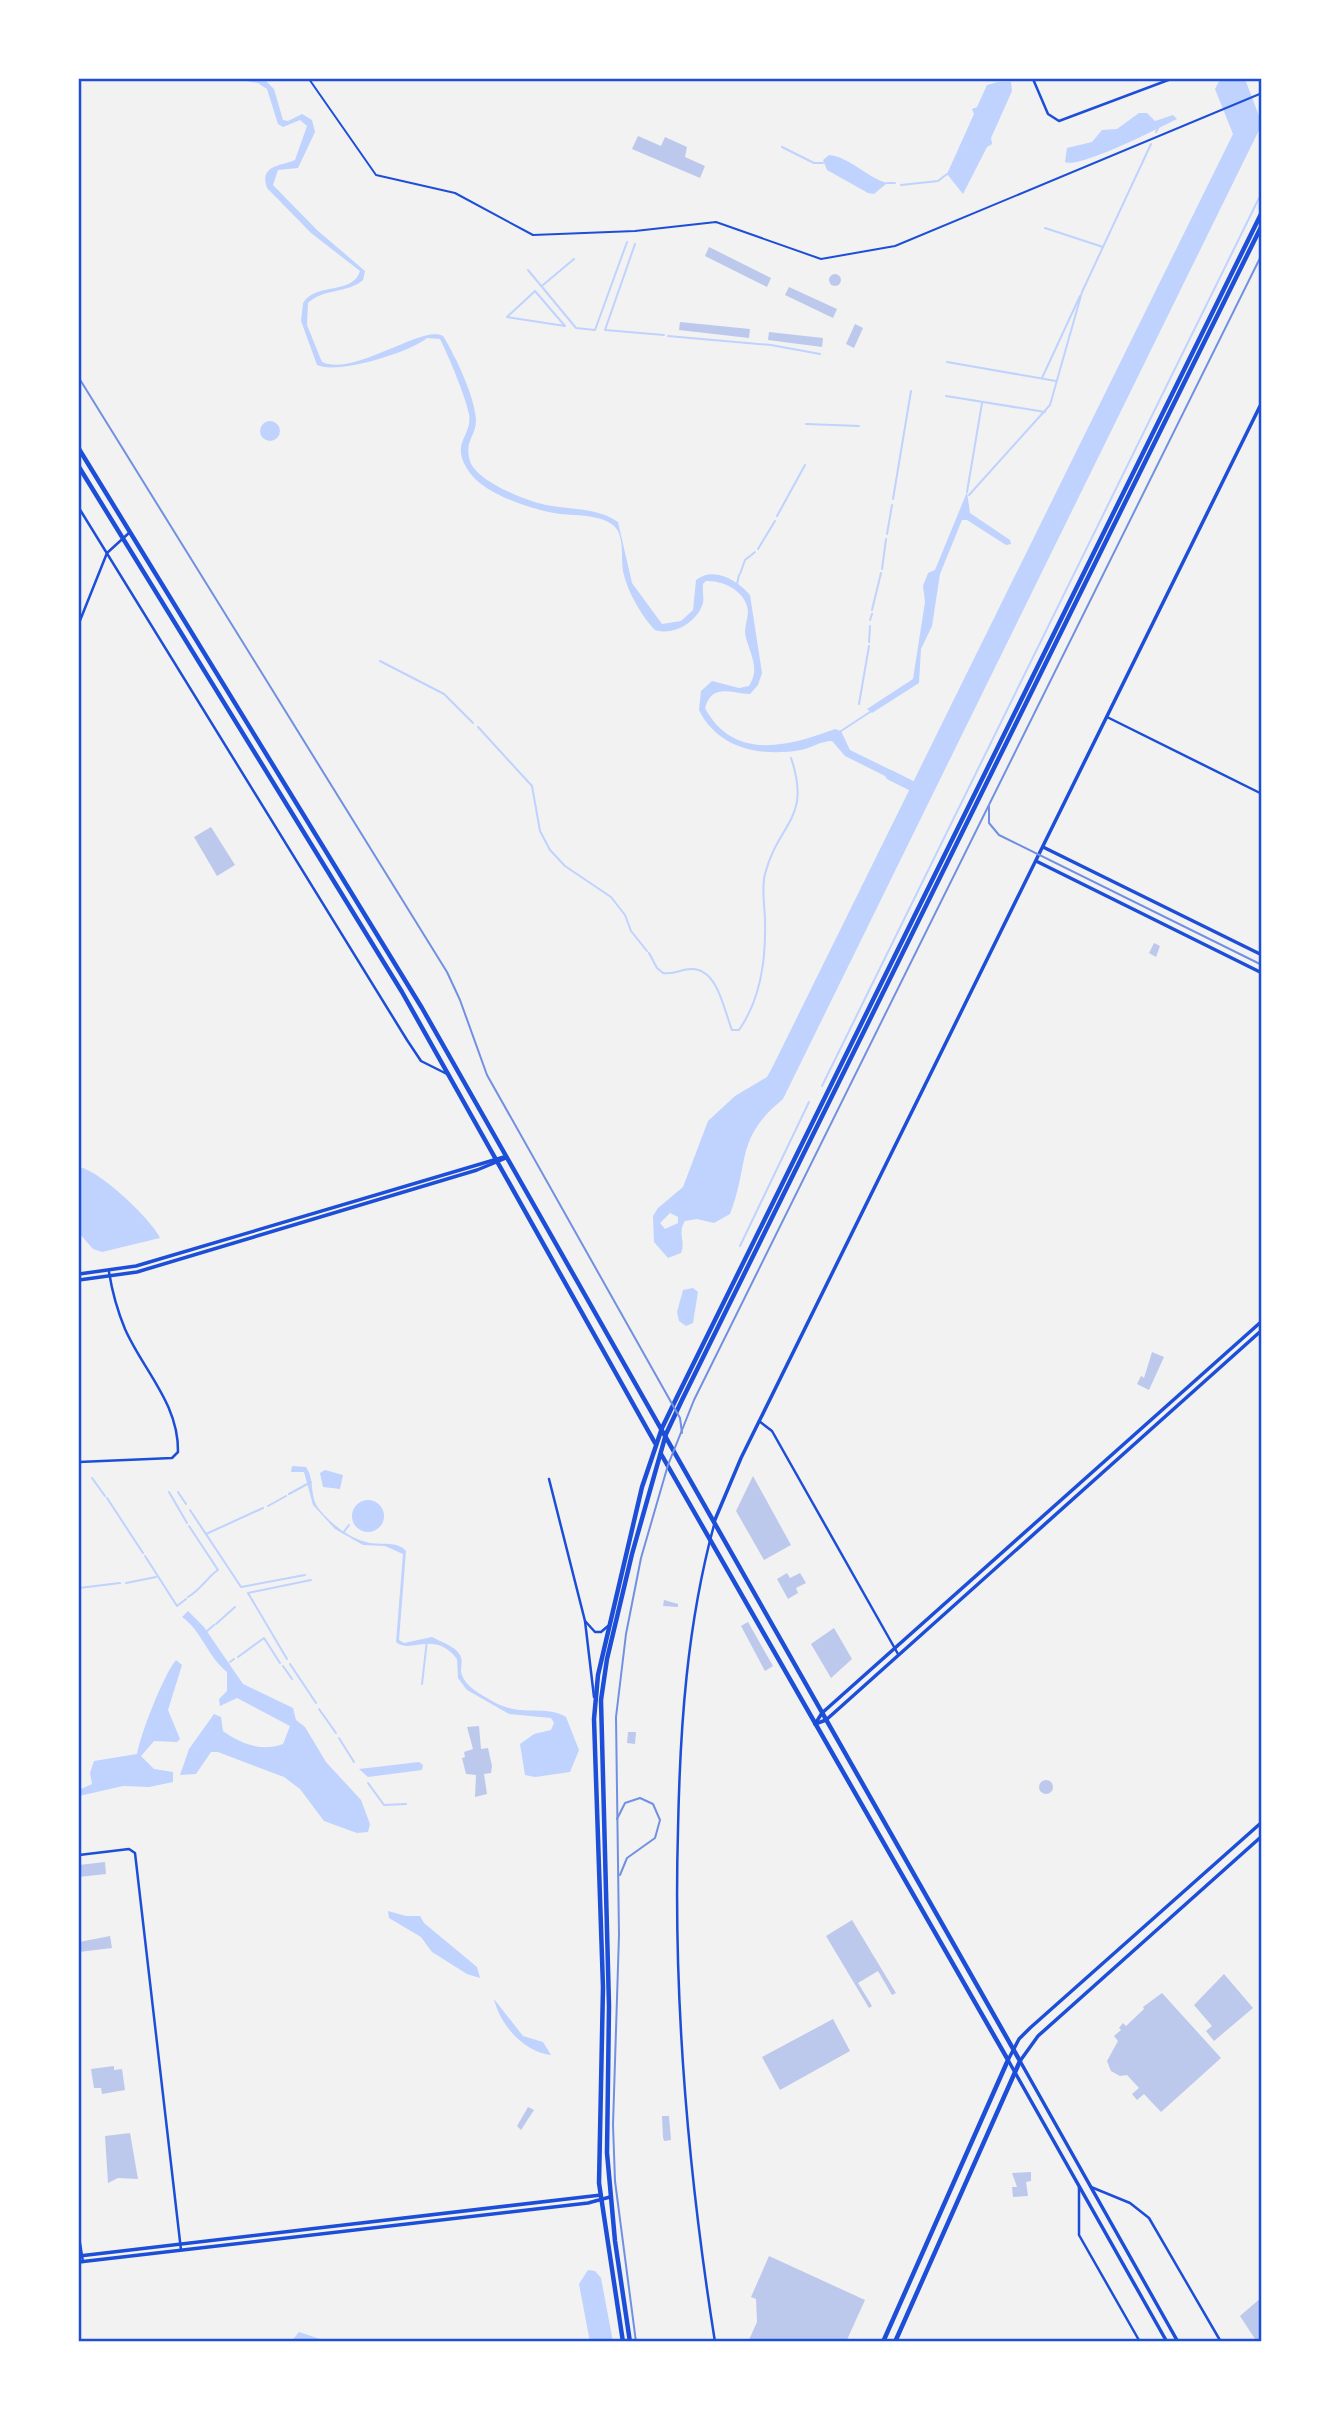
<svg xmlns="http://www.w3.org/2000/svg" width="1341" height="2421" viewBox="0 0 1341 2421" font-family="Bitter,serif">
<rect width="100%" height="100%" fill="#f2f2f2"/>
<g fill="#bfd3fe" fill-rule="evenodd">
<path d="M 234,79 L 265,80 L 274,89 L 283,120 L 288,121 L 302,114 L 312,120 L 315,132 L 298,168 L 278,170 L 273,185 L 317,230 L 365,271 L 363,280 C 346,294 324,288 308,303 L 307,325 L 322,362 C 354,377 423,324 443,336 C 455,355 475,397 476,420 C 476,437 464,440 470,461 C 476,481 526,501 546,505 C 570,510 597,507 618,522 L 632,583 L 662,624 L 681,621 L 693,610 L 696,580 C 714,566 737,580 750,595 L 762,673 L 758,685 L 750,694 C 730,693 712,683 705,708 C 734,762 789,746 835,729 L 841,731 L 850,750 L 903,776 L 899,783 L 845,756 L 832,741 C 820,741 812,748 801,750 C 761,757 718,749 699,710 L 701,691 L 712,681 L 739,688 L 749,686 C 760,669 751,656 746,638 C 743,629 748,620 748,611 C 746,591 723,580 706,581 L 703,584 C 702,591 705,599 702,606 C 695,623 673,636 655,630 C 642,617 628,592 624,575 C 620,560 625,540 616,528 C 604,514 577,516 560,514 C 533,510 486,495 470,473 C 448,443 473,437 469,414 C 465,395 449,357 440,339 L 427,338 C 411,352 337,375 317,365 L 301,321 L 303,303 C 316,282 353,295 360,271 L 311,233 L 267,188 C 259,165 281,166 295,160 L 307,126 L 300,120 L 283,127 L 278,124 L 267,89 L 258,83 Z"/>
<path d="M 1220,79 L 1245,79 L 1262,124 L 783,1099 C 734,1139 750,1163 730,1214 L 714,1223 L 697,1219 L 685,1221 C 677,1233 686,1241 681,1253 L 668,1258 L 654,1242 L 653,1216 L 658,1208 L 683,1187 L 708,1121 L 735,1096 L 767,1077 L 772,1068 L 1233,134 L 1215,89 ZM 670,1213 L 678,1217 L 678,1223 L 665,1229 L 660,1223 Z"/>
<polygon points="998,82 1011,82 1012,91 991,138 992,144 987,147 963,194 947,174 974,114 972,109 977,107 987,85"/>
<path d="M 1139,113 L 1147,113 L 1155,121 L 1173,115 L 1177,119 C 1159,128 1079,169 1065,162 L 1067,148 L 1092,142 L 1102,130 L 1117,129 Z"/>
<path d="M 829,155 C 850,157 866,177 887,183 L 874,194 L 868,193 L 827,170 L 823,160 Z"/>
<circle cx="270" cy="431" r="10"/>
<polygon points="967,492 970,513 1010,540 1011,544 1006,545 967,520 962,520 940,574 932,626 921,649 919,683 872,713 867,709 913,679 925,602 923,586 928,573 935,570"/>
<path d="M 79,1167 C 99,1170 151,1219 160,1238 L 102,1252 L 93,1249 L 79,1233 Z"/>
<polygon points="693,1288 698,1292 693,1323 686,1326 679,1321 677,1312 683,1290"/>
<path d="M 292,1466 L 306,1467 C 315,1480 309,1496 319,1509 C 331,1524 350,1539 370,1543 C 382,1545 397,1541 406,1551 L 399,1640 L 404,1643 L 432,1637 C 441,1642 455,1646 460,1655 C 463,1661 461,1665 461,1671 C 463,1686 481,1694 492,1701 C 521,1718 545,1704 566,1717 L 579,1750 L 570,1772 L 535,1777 L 525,1775 L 520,1744 L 534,1734 L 551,1730 L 554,1723 L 551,1718 L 509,1714 L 467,1690 L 458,1678 L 457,1659 C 434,1629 411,1655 396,1642 L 403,1554 L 385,1546 L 363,1545 L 335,1529 L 313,1505 L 304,1472 L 291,1472 Z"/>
<polygon points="325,1470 343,1475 340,1489 323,1487 320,1473"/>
<circle cx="368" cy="1516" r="16"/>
<path d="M 188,1611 L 204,1627 L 243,1684 L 293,1708 L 296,1720 L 305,1727 L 326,1762 L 361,1800 L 370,1824 L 368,1832 L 357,1833 L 324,1821 L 300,1789 L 284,1777 L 218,1752 L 211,1752 L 196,1774 L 180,1775 L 189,1749 L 214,1714 L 221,1717 L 223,1731 C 241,1744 262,1752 283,1744 L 290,1726 L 237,1698 L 220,1706 L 219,1699 L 227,1691 L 227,1672 C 208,1657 201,1630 182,1617 Z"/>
<path d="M 176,1660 L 182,1665 L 168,1710 L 180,1739 L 177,1742 L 154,1741 L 141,1756 L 154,1769 L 173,1772 L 173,1782 L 149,1787 L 123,1786 L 79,1796 L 79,1790 L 92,1784 L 90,1773 L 94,1761 L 137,1754 C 141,1733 163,1676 176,1660 Z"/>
<polygon points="419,1762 423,1765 422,1770 368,1777 359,1769"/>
<polygon points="388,1911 406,1916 420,1916 424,1923 477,1967 480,1978 467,1974 432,1952 421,1937 389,1918"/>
<path d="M 494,1999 L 523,2036 L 543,2042 L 551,2055 C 524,2052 500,2025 494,1999 Z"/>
<polygon points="588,2270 595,2271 601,2278 613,2342 590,2342 579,2284"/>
<polygon points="299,2332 329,2342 291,2342"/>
</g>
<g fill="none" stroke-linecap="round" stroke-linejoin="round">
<g stroke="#bfd3fe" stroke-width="2">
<polyline points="1156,132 1158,128"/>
<polyline points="782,147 814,163 823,163"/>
<polyline points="887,183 895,183"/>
<polyline points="901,185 938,181 947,174"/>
<polyline points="1045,228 1103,247"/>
<polyline points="635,244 605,330 664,335"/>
<polyline points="528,270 576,328 595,330 627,242"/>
<polyline points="543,285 574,259"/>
<polygon points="535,291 565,326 507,317"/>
<polyline points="668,336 771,345 820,354"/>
<polyline points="947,362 1056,381"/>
<polyline points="1042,378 1080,296"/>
<polyline points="946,396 1045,412"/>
<polyline points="806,424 859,426"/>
<polyline points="967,492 982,403"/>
<polyline points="969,495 1050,405 1082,292 1151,144"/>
<polyline points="893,499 911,391"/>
<polyline points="777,516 805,465"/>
<polyline points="887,534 892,505"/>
<polyline points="758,549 775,521"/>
<polyline points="882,569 886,539"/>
<polyline points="740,574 745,560 755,552"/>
<polyline points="737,584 739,575"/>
<polyline points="872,610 881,573"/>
<polyline points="870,620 872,614"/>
<polyline points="869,642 870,626"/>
<polyline points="380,661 444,694 473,723"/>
<polyline points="859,704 869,646"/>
<polyline points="478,727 532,786 540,831 550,850 565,866 611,897 625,915 631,931 647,951"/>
<polyline points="841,731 870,712"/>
<path d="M 649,953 L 657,968 L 663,973 C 674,975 681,969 691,969 C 718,968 724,1011 732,1030 L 739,1030 C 760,1000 766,959 765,922 C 765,905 761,890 765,874 C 778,823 812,819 791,758"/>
<polyline points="822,1086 1262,192"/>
<polyline points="740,1246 809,1102"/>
<polyline points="92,1478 105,1496"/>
<polyline points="169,1492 187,1523"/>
<polyline points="178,1492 186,1504"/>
<polyline points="289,1494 311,1482"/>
<polyline points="107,1498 143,1553"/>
<polyline points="268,1506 286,1496"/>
<polyline points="190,1510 241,1587 305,1575"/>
<polyline points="343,1533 349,1525"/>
<polyline points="206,1534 263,1508"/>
<polyline points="145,1556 177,1606 186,1599"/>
<polyline points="126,1583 156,1577"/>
<polyline points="79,1588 120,1583"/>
<path d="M 188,1597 C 203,1588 207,1577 218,1570 L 189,1526"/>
<polyline points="216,1624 235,1607"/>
<polyline points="207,1631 214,1625"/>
<polyline points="238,1657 264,1638 280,1663"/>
<polyline points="287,1659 248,1593 311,1580"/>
<polyline points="230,1662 234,1659"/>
<polyline points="290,1664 316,1703"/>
<polyline points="283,1666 292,1679"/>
<polyline points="422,1684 427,1640"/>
<polyline points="319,1709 336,1733"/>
<polyline points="339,1738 354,1762"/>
<polyline points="368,1783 384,1805 406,1804"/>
</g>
<polyline stroke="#bfd3fe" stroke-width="10" points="890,775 920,790"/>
</g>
<g fill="#bdc9ec">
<polygon points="638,136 661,146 665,137 687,147 685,157 705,166 700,178 632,149"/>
<polygon points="709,247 771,278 767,287 705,256"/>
<circle cx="835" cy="280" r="6"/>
<polygon points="789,287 837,309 833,318 785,295"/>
<polygon points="680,322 750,329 749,338 679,330"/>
<polygon points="855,324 863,328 854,348 846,344"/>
<polygon points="769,332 823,338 822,347 768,340"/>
<polygon points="211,827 235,865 217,876 194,837"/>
<polygon points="1154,943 1160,946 1156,957 1149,953"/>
<polygon points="1152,1352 1164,1357 1149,1390 1137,1384 1141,1376 1144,1378"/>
<polygon points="753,1476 791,1545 764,1560 736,1511"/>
<polygon points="787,1573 790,1578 800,1573 806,1583 796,1588 798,1593 788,1599 777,1579"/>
<polygon points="664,1600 678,1604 678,1607 663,1606"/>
<polygon points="748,1622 773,1666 765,1671 741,1626"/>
<polygon points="834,1628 852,1659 831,1678 811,1644"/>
<polygon points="479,1726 481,1749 488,1748 492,1766 491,1773 484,1774 487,1794 475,1797 476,1775 466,1774 462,1758 465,1757 464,1752 473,1749 467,1727"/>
<polygon points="628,1732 636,1732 635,1744 627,1743"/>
<circle cx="1046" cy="1787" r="7"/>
<polygon points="105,1862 106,1874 79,1877 79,1865"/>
<polygon points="852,1920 896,1993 892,1995 878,1971 858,1983 872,2006 869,2008 826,1936"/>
<polygon points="110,1936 112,1948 79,1952 79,1942"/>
<polygon points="1224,1974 1253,2008 1214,2041 1206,2031 1212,2026 1194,2005"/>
<polygon points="1162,1993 1221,2058 1161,2112 1144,2094 1137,2100 1132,2094 1139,2088 1127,2075 1120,2076 1111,2071 1107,2061 1118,2041 1114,2036 1121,2030 1119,2028 1123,2023 1126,2026 1144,2009 1143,2007"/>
<polygon points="833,2019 850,2051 780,2090 762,2057"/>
<polygon points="114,2066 114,2070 122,2069 125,2090 102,2094 101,2088 94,2088 91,2069"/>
<polygon points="528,2107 534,2110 521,2130 517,2126"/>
<polygon points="662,2116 669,2116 671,2140 664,2141 663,2137"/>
<polygon points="130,2133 138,2179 118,2178 108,2183 105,2136"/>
<polygon points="1031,2172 1031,2181 1026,2182 1028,2196 1013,2197 1012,2187 1017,2187 1012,2173"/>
<polygon points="769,2256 865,2300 846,2342 748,2342 757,2322 756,2299 751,2297"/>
<polygon points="1262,2297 1262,2342 1257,2342 1240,2316"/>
</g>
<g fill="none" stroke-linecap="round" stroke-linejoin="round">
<polyline stroke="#1d4ed8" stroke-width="2" points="309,79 376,175 455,193 533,235 635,231 716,222 821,259 895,246 1262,93"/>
<g stroke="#1d4ed8" stroke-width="2.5">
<polyline points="1033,79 1048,114 1059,121 1171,79"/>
<polyline points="79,508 407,1040 421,1061 449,1075"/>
<polyline points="79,623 107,553 130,532"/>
<polyline points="1107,717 1262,794"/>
<polyline points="759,1421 772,1431 898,1654"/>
<path d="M 79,1462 L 172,1458 L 178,1452 C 179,1404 143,1370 125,1329 C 118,1312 112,1291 109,1272"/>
<polyline points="549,1479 585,1621 594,1697"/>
<path d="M 714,1525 C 687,1625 680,1726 678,1830 C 673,2002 688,2172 715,2342"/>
<polyline points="585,1621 595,1632 601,1632 608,1626"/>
<polyline points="79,1855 129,1849 135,1853 181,2250"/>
<polyline points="1079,2187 1079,2235 1140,2342"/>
<polyline points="1091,2187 1130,2203 1149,2218 1221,2342"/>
<polyline points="79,2237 83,2262"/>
</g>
<g stroke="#1d4ed8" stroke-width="3.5">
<polyline points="1043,847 1262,955"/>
<polyline points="1036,861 1262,973"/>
<polyline points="79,1274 136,1266 504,1157"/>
<polyline points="79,1280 137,1272 477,1170 506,1158"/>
<polyline points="714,1522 741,1458 1262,402"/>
<polyline points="815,1724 822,1713 1262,1321"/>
<polyline points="815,1724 826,1720 1262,1330"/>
<polyline points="79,2256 601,2195"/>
<polyline points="79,2262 588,2203 610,2197"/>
</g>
<g stroke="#1d4ed8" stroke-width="3.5">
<polyline points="1167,2342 1008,2060 1019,2039 1030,2028 1262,1822"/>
<polyline points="1178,2342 1020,2061 1038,2036 1262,1836"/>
</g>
<g stroke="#1d4ed8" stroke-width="4.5">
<polyline points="79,449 422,1008 1020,2061 895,2342"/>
<polyline points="79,467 402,992 655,1443"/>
<polyline points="661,1454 1008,2060 883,2342"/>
<polyline points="623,2342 599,2183 603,1987 594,1719 598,1675 642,1487 662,1428 677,1397 1262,212"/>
<polyline points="630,2342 615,2241 607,2153 609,2006 601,1700 607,1659 632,1554 666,1434 682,1400 1262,225"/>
</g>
<g stroke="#7290e2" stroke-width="2">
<polyline points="79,378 447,972 460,1000 487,1075 680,1418 682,1433"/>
<polyline points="989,806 989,823 999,835 1262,965"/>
<polyline points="617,1819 625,1803 640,1798 653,1804 660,1820 655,1838 627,1858 620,1875"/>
<polyline points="636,2342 615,2181 613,2125 619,1935 616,1717 626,1634 641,1558 668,1465 694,1400 1262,254"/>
</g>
</g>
<rect width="1341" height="2421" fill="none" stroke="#ffffff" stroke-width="161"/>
<rect x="80" y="80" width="1180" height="2260" fill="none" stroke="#1d4ed8" stroke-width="2.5"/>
</svg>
